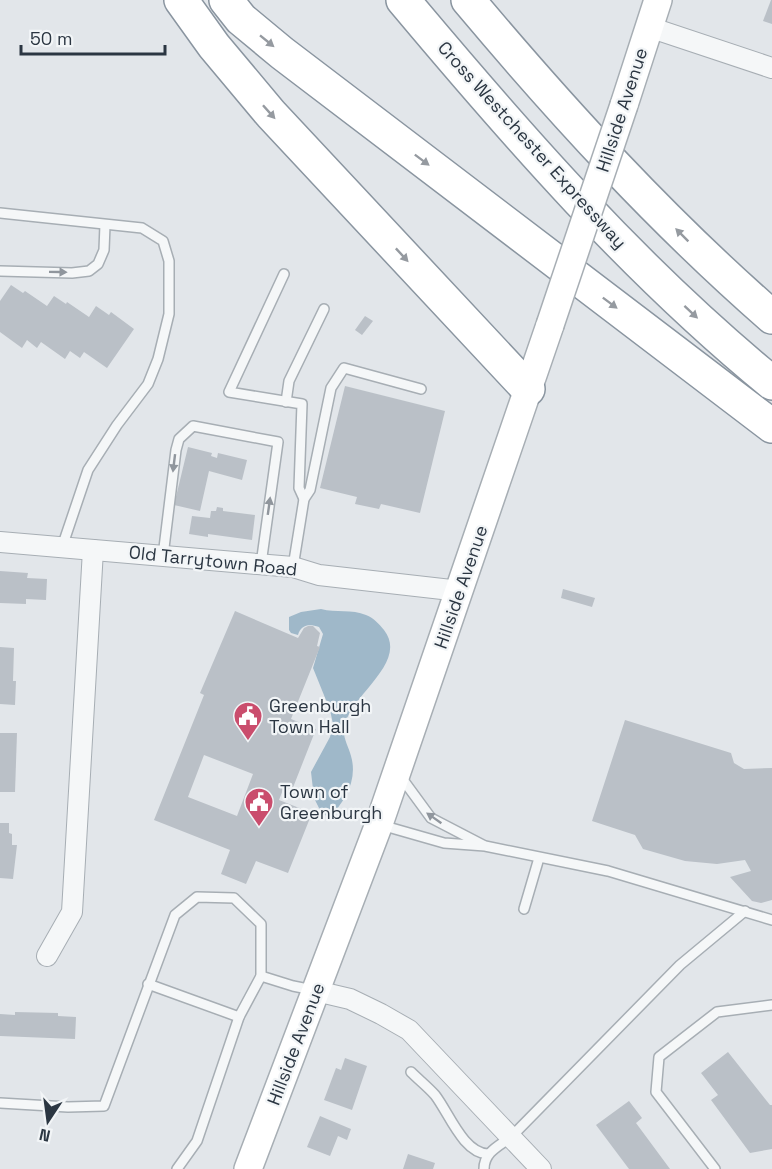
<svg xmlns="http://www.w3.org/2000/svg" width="772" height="1169" viewBox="0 0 772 1169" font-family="'Space Grotesk',sans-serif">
<rect width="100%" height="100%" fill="#e2e6ea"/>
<path fill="#9fb8c9" d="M 321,609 C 336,613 352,609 366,615 C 374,618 379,624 384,630 C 410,664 346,697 344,730 C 343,738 349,748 351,756 C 358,780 345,801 329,818 L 321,812 L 314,798 L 311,772 L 330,737 L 333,724 L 330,710 L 313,668 L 323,634 L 319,627 C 310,624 301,624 298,635 L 291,633 L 289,630 L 289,617 L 301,612 Z"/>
<g fill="#bac0c7" fill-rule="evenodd">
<polygon points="771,0 772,0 772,24 763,21"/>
<polygon points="11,285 23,293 25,291 47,306 54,296 66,304 67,302 89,317 96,306 109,315 111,312 134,329 107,368 84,352 80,358 70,351 65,359 41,342 37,348 27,340 22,348 0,332 0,301"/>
<polygon points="365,316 373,321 362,335 355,330"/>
<polygon points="345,386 445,411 420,513 381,504 379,509 355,504 357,497 320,488"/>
<polygon points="188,447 212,453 211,456 217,458 218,453 247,460 242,480 209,471 200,511 174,505"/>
<polygon points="217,507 223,508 223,511 255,515 252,540 208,534 208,537 189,534 192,516 210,518 211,511 216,511"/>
<polygon points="0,571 28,573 27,578 47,579 46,600 26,599 26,604 0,603"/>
<polygon points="563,589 595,598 592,607 561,598"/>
<path d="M 235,611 L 298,638 L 304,628 L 308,626 L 313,626 L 320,633 L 317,646 L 320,647 L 291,719 L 316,729 L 292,790 L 284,787 L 279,800 L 312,813 L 288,873 L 256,861 L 246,884 L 221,874 L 230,850 L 154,820 L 204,695 L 200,693 ZM 204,755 L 253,774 L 237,816 L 188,797 Z"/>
<polygon points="0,647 14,648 13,681 16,681 15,705 0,704"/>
<polygon points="625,720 731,753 734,763 744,769 772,768 772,900 761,903 752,901 730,877 751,871 745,860 717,864 685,861 643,849 635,835 592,821"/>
<polygon points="0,733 17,733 15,792 0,792"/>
<polygon points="0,823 9,823 9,833 12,834 12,845 17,845 13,879 0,878"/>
<polygon points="15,1012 58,1013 58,1016 76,1017 75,1039 0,1036 0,1014 15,1015"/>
<polygon points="728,1052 770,1105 772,1105 772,1149 750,1153 711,1100 718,1095 701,1073"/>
<polygon points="345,1058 367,1066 352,1110 324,1100 336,1068 341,1070"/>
<polygon points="629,1101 642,1118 636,1123 670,1169 629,1169 596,1125"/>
<polygon points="320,1116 351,1129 347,1140 338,1136 330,1156 307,1147"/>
<polygon points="408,1154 435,1163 433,1169 403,1169"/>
</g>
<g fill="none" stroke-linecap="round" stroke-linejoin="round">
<g stroke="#a7aeb4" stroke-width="12">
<g id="service">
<polyline points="0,213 142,228 163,241 169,261 169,314 158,359 148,384 117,425 88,470 62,547"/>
<polyline points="0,271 72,273 89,271 98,264 104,250 105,225"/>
<polyline points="284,274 229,392 302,404 299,488 304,499"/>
<polyline points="286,402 289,381 324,309"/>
<polyline points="163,556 176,450 179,439 193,426 278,442 261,564"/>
<polyline points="293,567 304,499 310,490 331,388 344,368 421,389"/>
<polyline points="401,777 431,818 483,845"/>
<polyline points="381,825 444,843 485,846 608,871 772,920"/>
<polyline points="524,909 539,858"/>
<polyline points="261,976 293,986 313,990"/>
<polyline points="148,984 239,1017"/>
<path d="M 411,1072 C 419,1080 428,1087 435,1095 C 449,1113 463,1153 488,1154"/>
<polyline points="0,1103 68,1107 104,1106 175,915 197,897 234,898 261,924 261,976 239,1017 197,1141 177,1169"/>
<path d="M 484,1169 C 484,1152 499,1146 511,1137 L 680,965 L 745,911"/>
<polyline points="715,1169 656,1092 659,1057 717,1012 772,1005"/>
</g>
</g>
<g stroke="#a7aeb4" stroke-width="22">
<g id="minor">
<polyline points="649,27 772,68"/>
<polyline points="0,542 293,567 319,575 460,591"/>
<polyline points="47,956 72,912 93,550"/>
<polyline points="316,991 350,999 381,1014 409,1030 541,1169"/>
</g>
</g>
<g stroke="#a7aeb4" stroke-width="30">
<g id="secondary">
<polyline points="624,105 658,0"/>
<polyline points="248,1169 379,824 550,325"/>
</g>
</g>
<g stroke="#8a95a0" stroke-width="36">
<g id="motorway">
<polyline points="181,0 214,46 271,114 528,389"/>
<polyline points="226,0 241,19 282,53 772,426"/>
<path d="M 403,0 C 517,136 634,270 772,383"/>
<path d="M 468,0 C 563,113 661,220 772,317"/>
</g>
</g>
<use href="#service" stroke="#f5f7f8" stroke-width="9"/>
<use href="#minor" stroke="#f5f7f8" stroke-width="20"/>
<use href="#secondary" stroke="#fff" stroke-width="27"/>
<use href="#motorway" stroke="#fff" stroke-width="33"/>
<g stroke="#a7aeb4" stroke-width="30" stroke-linecap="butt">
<polyline id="secondary-bridge" points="550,325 624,105"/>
</g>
<use href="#secondary-bridge" stroke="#fff" stroke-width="27"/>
</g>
<defs><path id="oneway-solid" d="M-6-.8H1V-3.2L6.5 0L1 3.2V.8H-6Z" transform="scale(1.5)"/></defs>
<g fill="#959aa0">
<use href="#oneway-solid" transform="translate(267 41) rotate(39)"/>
<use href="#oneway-solid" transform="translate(269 112) rotate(48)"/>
<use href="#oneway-solid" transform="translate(422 160) rotate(37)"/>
<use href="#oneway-solid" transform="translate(682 235) rotate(-135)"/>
<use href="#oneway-solid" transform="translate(402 255) rotate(47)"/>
<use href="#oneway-solid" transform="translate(610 303) rotate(37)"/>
<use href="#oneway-solid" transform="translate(691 312) rotate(43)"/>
</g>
<g fill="#90969d">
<use href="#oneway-solid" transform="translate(58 272) rotate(1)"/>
<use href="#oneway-solid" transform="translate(174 463) rotate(97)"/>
<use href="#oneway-solid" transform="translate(269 506) rotate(-82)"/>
<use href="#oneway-solid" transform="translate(434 818) rotate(-145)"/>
</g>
<defs>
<g id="civic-pin" transform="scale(1.5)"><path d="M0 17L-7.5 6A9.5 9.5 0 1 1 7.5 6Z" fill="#ca4d6d" stroke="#f2f5f7"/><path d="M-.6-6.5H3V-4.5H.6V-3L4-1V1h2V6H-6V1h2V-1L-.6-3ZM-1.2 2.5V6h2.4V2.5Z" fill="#fff"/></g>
</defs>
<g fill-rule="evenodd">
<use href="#civic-pin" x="248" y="716"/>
<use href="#civic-pin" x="259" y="802"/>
</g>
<g text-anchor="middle" stroke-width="4.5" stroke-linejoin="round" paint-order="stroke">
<g font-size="18" fill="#2b3642" stroke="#f2f5f7">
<text transform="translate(622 110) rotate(-72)" y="6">Hillside Avenue</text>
<text transform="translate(532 145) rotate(48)" y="6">Cross Westchester Expressway</text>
<text transform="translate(213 561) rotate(6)" y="6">Old Tarrytown Road</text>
<text transform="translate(461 587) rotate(-71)" y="6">Hillside Avenue</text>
<text transform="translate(296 1044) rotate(-69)" y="6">Hillside Avenue</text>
</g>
<g font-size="18" fill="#2b3642" stroke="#f2f5f7" text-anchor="start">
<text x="269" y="712">Greenburgh<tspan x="269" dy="21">Town Hall</tspan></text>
<text x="280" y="798">Town of<tspan x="280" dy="21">Greenburgh</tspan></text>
</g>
</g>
<g transform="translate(48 1121) rotate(193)" stroke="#f2f5f7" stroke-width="4.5" paint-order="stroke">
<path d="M0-4.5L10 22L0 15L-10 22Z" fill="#2b3642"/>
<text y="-9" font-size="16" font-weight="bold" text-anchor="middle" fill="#2b3642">N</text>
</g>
<path d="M21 45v9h144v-9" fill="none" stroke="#2b3642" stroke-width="3"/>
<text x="30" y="45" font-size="18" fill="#2b3642" stroke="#f2f5f7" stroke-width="4.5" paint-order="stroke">50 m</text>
</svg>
